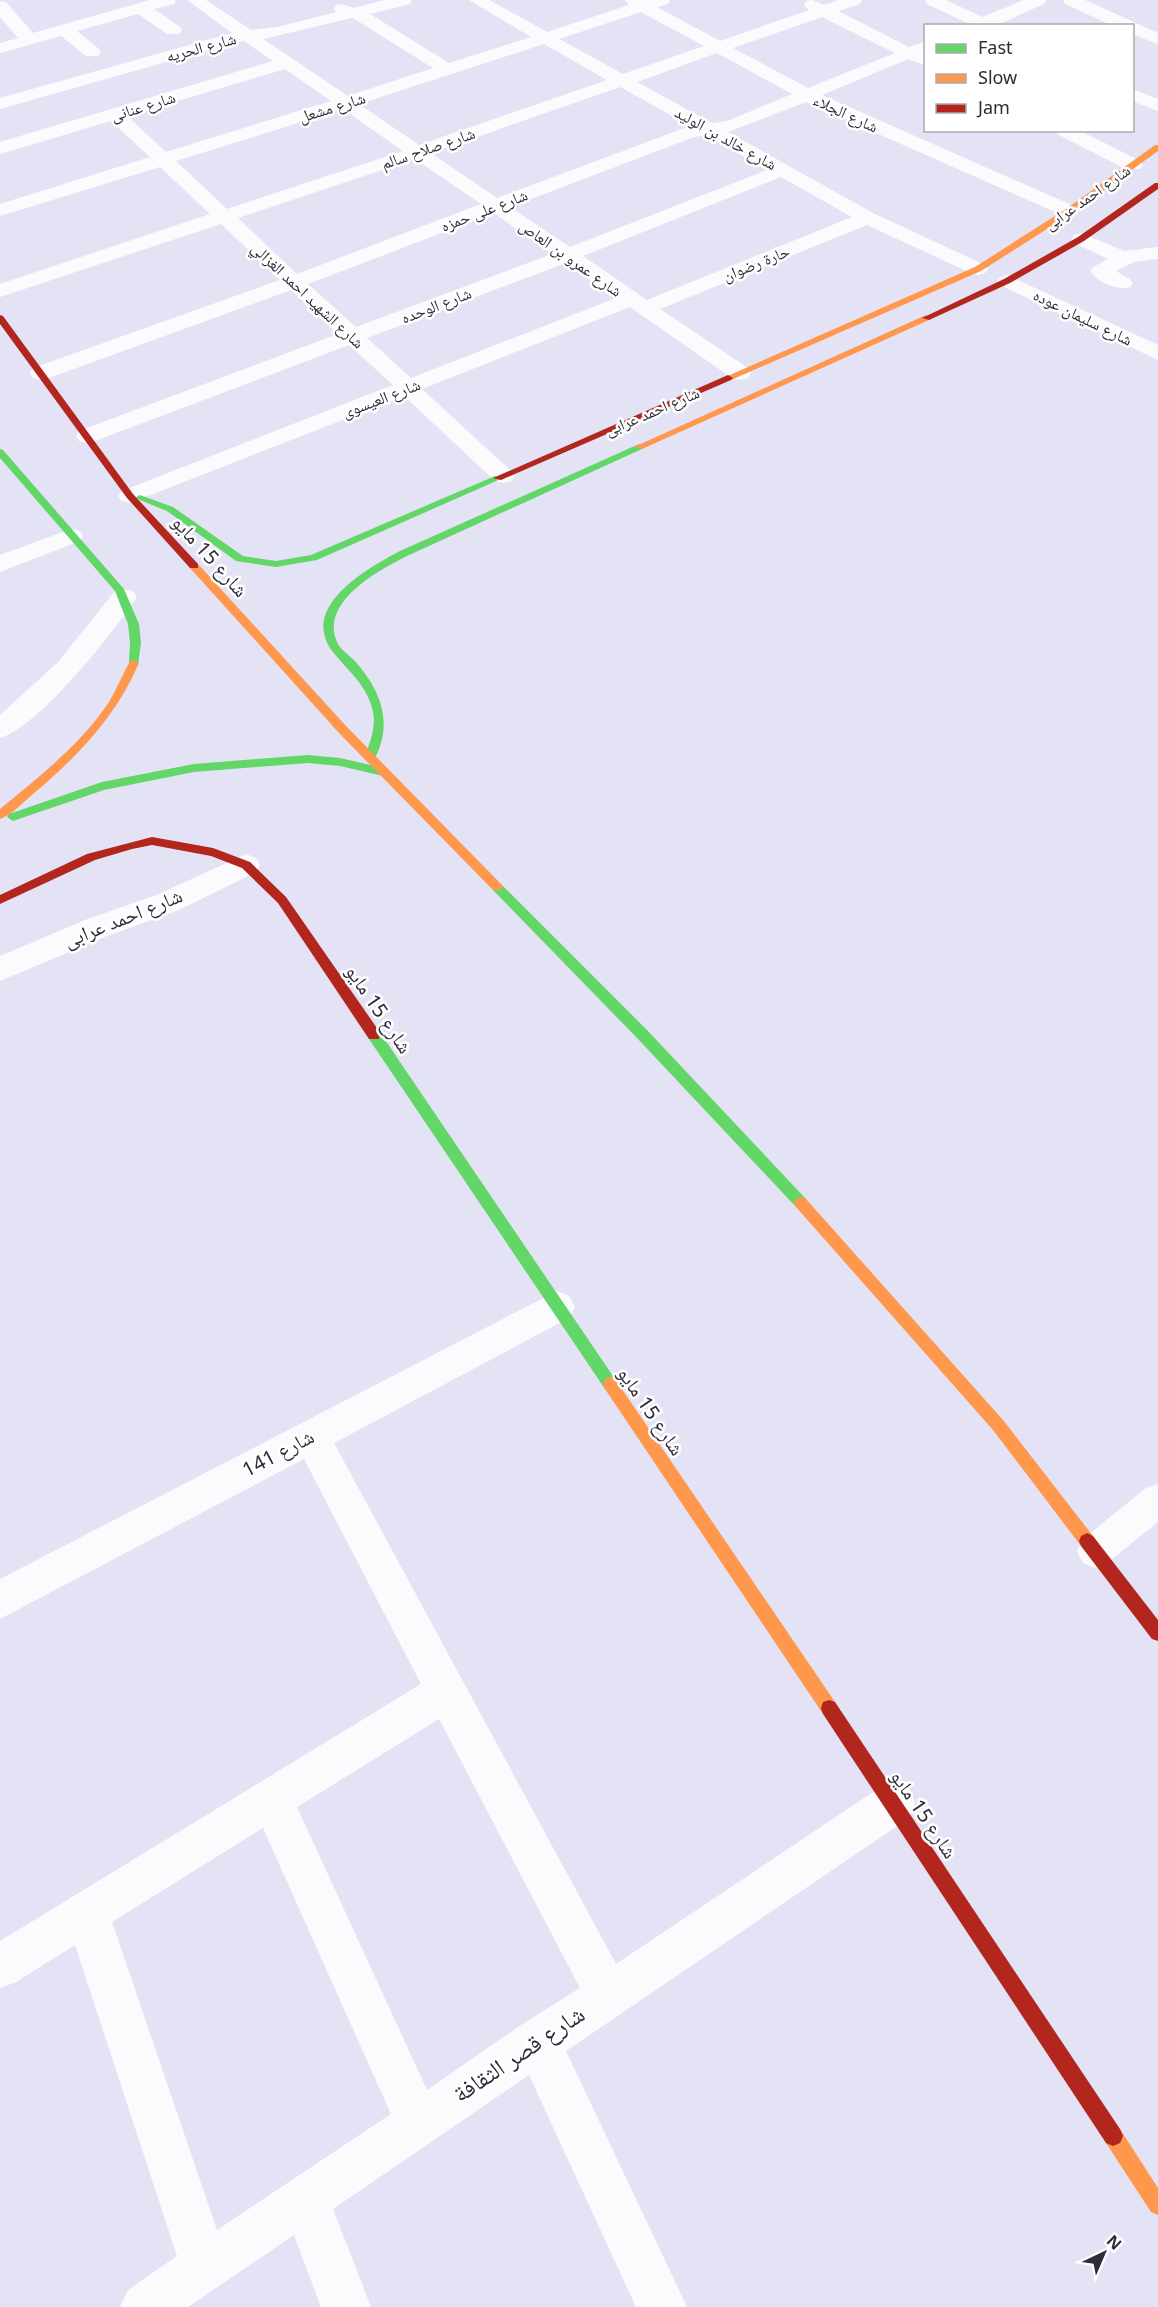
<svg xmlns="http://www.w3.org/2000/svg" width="1158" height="2307" viewBox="0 0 1158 2307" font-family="'Noto Sans','Noto Naskh Arabic',sans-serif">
<rect width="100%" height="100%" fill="#e4e3f5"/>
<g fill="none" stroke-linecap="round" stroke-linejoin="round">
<polygon fill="#fbfbfe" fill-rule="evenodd" points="1158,1484 1158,1522 1107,1563 1095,1568 1083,1563 1077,1551 1083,1539 1146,1488"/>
<g fill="#fbfbfe" fill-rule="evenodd">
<polygon points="150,0 176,0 174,4 154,9 179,26 182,30 179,34 167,34 138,14 77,31 98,48 101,52 98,56 86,56 61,36 0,53 0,43 18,38 0,17 0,1 6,2 33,33"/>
<path d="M 187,0 L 206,0 L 251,30 L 277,27 L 336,12 L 334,9 L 336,5 L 342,4 L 354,8 L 384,0 L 412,0 L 410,4 L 370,14 L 449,63 L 531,37 L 469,0 L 489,0 L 547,32 L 629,5 L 625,0 L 670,0 L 668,4 L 657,7 L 720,41 L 809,10 L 804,5 L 806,1 L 812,0 L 824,5 L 838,0 L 862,0 L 860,4 L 838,11 L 909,47 L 926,41 L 926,52 L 923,53 L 926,54 L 926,63 L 921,64 L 908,59 L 822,95 L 1076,207 L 1079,211 L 1076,215 L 1062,215 L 806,102 L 728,132 L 875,214 L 985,265 L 988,269 L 985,273 L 978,275 L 971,273 L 867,225 L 660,309 L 748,368 L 751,373 L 748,378 L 740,380 L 732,378 L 630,307 L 422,389 L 511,471 L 515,476 L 511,481 L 503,483 L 495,481 L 404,396 L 130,503 L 122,501 L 118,496 L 122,491 L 393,385 L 349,345 L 95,441 L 87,443 L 79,441 L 76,436 L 79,431 L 338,334 L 291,290 L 49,378 L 41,380 L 33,378 L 30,373 L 33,368 L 280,280 L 221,224 L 0,297 L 0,284 L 210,214 L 160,167 L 0,216 L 0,204 L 150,157 L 111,121 L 0,154 L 0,142 L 273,61 L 244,41 L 233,43 L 0,109 L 0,98 L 232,33 ZM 641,12 L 704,46 L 623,74 L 559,39 ZM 822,17 L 895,53 L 808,88 L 733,48 ZM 352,18 L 356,20 L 433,68 L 348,96 L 263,39 ZM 544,44 L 607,80 L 419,145 L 359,104 ZM 717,53 L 792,94 L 727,121 L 712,123 L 637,82 ZM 285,69 L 331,101 L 166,152 L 127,116 ZM 620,87 L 690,126 L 497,198 L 431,153 ZM 343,109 L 403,151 L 227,209 L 176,161 ZM 706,135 L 767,170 L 570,247 L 510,207 L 694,137 ZM 415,159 L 481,204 L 297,274 L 238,218 ZM 781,177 L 852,217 L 647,300 L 583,256 ZM 494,213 L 552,254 L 356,327 L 308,284 ZM 566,263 L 616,298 L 411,378 L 367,338 Z"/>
<polygon points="925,0 946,0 982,17 1024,0 1046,0 1044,4 995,26 968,26 969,24 927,4"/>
<polygon points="1063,0 1085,0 1158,33 1158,44 1132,34 1132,26 1113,26 1065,4"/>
<polygon points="1132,89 1158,99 1158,111 1132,101"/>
<polygon points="1055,130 1079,130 1140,161 1143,165 1140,169 1126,169 1057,134"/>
<path d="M 1081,233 L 1124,251 L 1158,247 L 1158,259 L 1134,262 L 1116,271 L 1130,279 L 1133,283 L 1130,287 C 1118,291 1097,282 1090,271 L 1093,267 L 1108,259 L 1074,243 L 1071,239 L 1074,235 Z"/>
<polygon points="1007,275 1158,345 1158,360 1000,285 997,281 1000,277"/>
<polygon points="71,529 80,531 83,536 80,541 0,572 0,555"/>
<path d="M 124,589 L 133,591 L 137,597 C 113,633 39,727 0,738 L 0,715 L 58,662 L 115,591 Z"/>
<polygon points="246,854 256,858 260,865 256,872 179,910 107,936 0,981 0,956 85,920 159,894"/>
<path d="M 557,1291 L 569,1296 L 575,1307 L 569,1318 L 334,1443 L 616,1964 L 879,1788 L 894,1782 L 909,1788 L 915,1803 L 909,1818 L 566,2051 L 687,2307 L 636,2307 L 529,2075 L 333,2209 L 371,2307 L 321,2307 L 294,2235 L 188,2307 L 120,2307 L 128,2290 L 177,2256 L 75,1945 L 16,1982 L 0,1988 L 0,1941 L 421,1684 L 304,1459 L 0,1619 L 0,1579 ZM 439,1719 L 580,1988 L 521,2025 L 427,2090 L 297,1807 ZM 263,1828 L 391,2114 L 217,2230 L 112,1922 Z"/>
</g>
<g fill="#63d668" fill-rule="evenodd">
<path d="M 639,444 L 644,447 L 642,449 L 407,556 C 379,570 317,603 338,644 C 342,651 349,655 354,660 C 381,690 394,723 374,760 L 366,760 L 364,757 C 371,741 377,725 372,708 C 366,684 347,670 333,652 C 298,607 368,568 400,551 Z"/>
<polygon points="0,449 3,450 124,589 139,624 141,643 138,665 130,665 129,663 130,643 128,624 115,591 0,458"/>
<polygon points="495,476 503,478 317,560 276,567 236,561 167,511 135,498 140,495 173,507 243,556 276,561 311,555"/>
<polygon points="308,755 340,758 383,768 389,772 383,776 340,766 308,763 194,772 104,790 13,821 7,817 9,814 102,782 194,764"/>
<polygon points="497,883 501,884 647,1030 806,1199 808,1203 806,1207 801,1209 796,1207 637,1038 493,890 491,887 493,884"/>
<polygon points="374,1030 379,1031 615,1379 617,1384 615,1389 610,1391 605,1389 369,1039 368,1035"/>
</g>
<g fill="#ff974d" fill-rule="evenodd">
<polygon points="1155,145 1158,145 1158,151 1072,213 981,271 731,380 723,378 975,267 1066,209"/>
<polygon points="926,315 930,318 929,320 642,449 634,447"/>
<polygon points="194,563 198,564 347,727 501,884 503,887 501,890 493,890 339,733 190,568 189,566"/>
<path d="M 134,660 L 139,663 C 116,717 77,757 33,794 C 23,802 12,815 0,819 L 0,809 C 39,777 81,744 109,702 C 117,688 123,674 130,661 Z"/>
<polygon points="801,1197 806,1199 1003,1420 1093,1536 1095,1541 1093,1546 1087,1549 1081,1546 993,1430 796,1207 794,1203 796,1199"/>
<polygon points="610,1377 615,1379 835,1702 837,1708 835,1714 829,1716 823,1714 605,1389 603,1384 605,1379"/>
<polygon points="1113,2126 1120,2129 1158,2188 1158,2215 1151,2212 1106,2143 1103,2136 1106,2129"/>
</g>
<g fill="#b3261e" fill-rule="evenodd">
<polygon points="1155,183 1158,183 1158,189 1084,241 1010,283 929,320 922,318 1004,279 1078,237"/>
<polygon points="0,315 3,316 133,494 198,564 198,568 190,568 127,498 0,324"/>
<polygon points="728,375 733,378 731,380 501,480 493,478"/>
<polygon points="152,837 213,848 250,862 286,897 379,1031 380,1035 379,1039 369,1039 278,903 242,868 211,856 152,845 132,849 95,860 0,904 0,895 87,854"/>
<polygon points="1087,1533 1093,1536 1158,1620 1158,1641 1152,1639 1081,1546 1079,1541 1081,1536"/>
<polygon points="829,1700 835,1702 1120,2129 1123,2136 1120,2143 1113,2146 1106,2143 823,1714 821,1708 823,1702"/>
</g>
</g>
<g text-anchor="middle" stroke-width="5" stroke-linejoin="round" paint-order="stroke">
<g font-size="16" fill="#2d2c38" stroke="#fff">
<text transform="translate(201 47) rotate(-15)" y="6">شارع الحريه</text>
<text transform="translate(143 106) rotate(-17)" y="6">شارع عنانى</text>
<text transform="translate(332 107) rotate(-17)" y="6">شارع مشعل</text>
<text transform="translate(846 113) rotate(25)" y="6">شارع الجلاء</text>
<text transform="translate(726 138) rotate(29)" y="6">شارع خالد بن الوليد</text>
<text transform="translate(428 148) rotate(-19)" y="6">شارع صلاح سالم</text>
<text transform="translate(1087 197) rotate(-35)" y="6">شارع احمد عرابى</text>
<text transform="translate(484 210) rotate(-21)" y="6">شارع على حمزه</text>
<text transform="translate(571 258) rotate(35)" y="6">شارع عمرو بن العاص</text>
<text transform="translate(756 263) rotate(-22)" y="6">حارة رضوان</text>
<text transform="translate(308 295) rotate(43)" y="6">شارع الشهيد احمد الغزالي</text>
<text transform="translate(436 305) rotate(-21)" y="6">شارع الوحده</text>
<text transform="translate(1083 317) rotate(26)" y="6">شارع سليمان عوده</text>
<text transform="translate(381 398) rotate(-21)" y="6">شارع العيسوى</text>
<text transform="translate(652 411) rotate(-23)" y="6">شارع احمد عرابى</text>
</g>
<g font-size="20" fill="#2d2c38" stroke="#fff">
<text transform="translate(210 556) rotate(48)" y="7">شارع 15 مايو</text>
<text transform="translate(123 918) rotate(-22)" y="7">شارع احمد عرابى</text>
<text transform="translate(379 1009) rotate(56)" y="7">شارع 15 مايو</text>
<text transform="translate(651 1411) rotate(56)" y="7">شارع 15 مايو</text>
<text transform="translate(278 1453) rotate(-28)" y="7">شارع 141</text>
<text transform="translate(924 1814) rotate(56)" y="7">شارع 15 مايو</text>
</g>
<g font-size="24" fill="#2d2c38" stroke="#fff">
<text transform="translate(519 2054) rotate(-34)" y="8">شارع قصر الثقافة</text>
</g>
</g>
<rect x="924" y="24" width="210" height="108" fill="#ffffff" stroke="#ababaf" stroke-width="1.5"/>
<rect x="936" y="44" width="30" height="9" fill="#63d668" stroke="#ababaf" stroke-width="1.5"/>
<text x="978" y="54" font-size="18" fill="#2d2c38">Fast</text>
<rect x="936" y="74" width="30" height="9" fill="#ff974d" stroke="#ababaf" stroke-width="1.5"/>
<text x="978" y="84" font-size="18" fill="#2d2c38">Slow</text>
<rect x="936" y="104" width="30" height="9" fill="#b3261e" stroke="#ababaf" stroke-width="1.5"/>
<text x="978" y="114" font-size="18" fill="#2d2c38">Jam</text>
<g transform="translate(1104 2253) rotate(44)" stroke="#ffffff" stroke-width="4.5" paint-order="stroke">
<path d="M0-4.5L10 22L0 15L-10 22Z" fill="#2d2c38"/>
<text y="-9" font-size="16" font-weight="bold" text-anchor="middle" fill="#2d2c38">N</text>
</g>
</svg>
